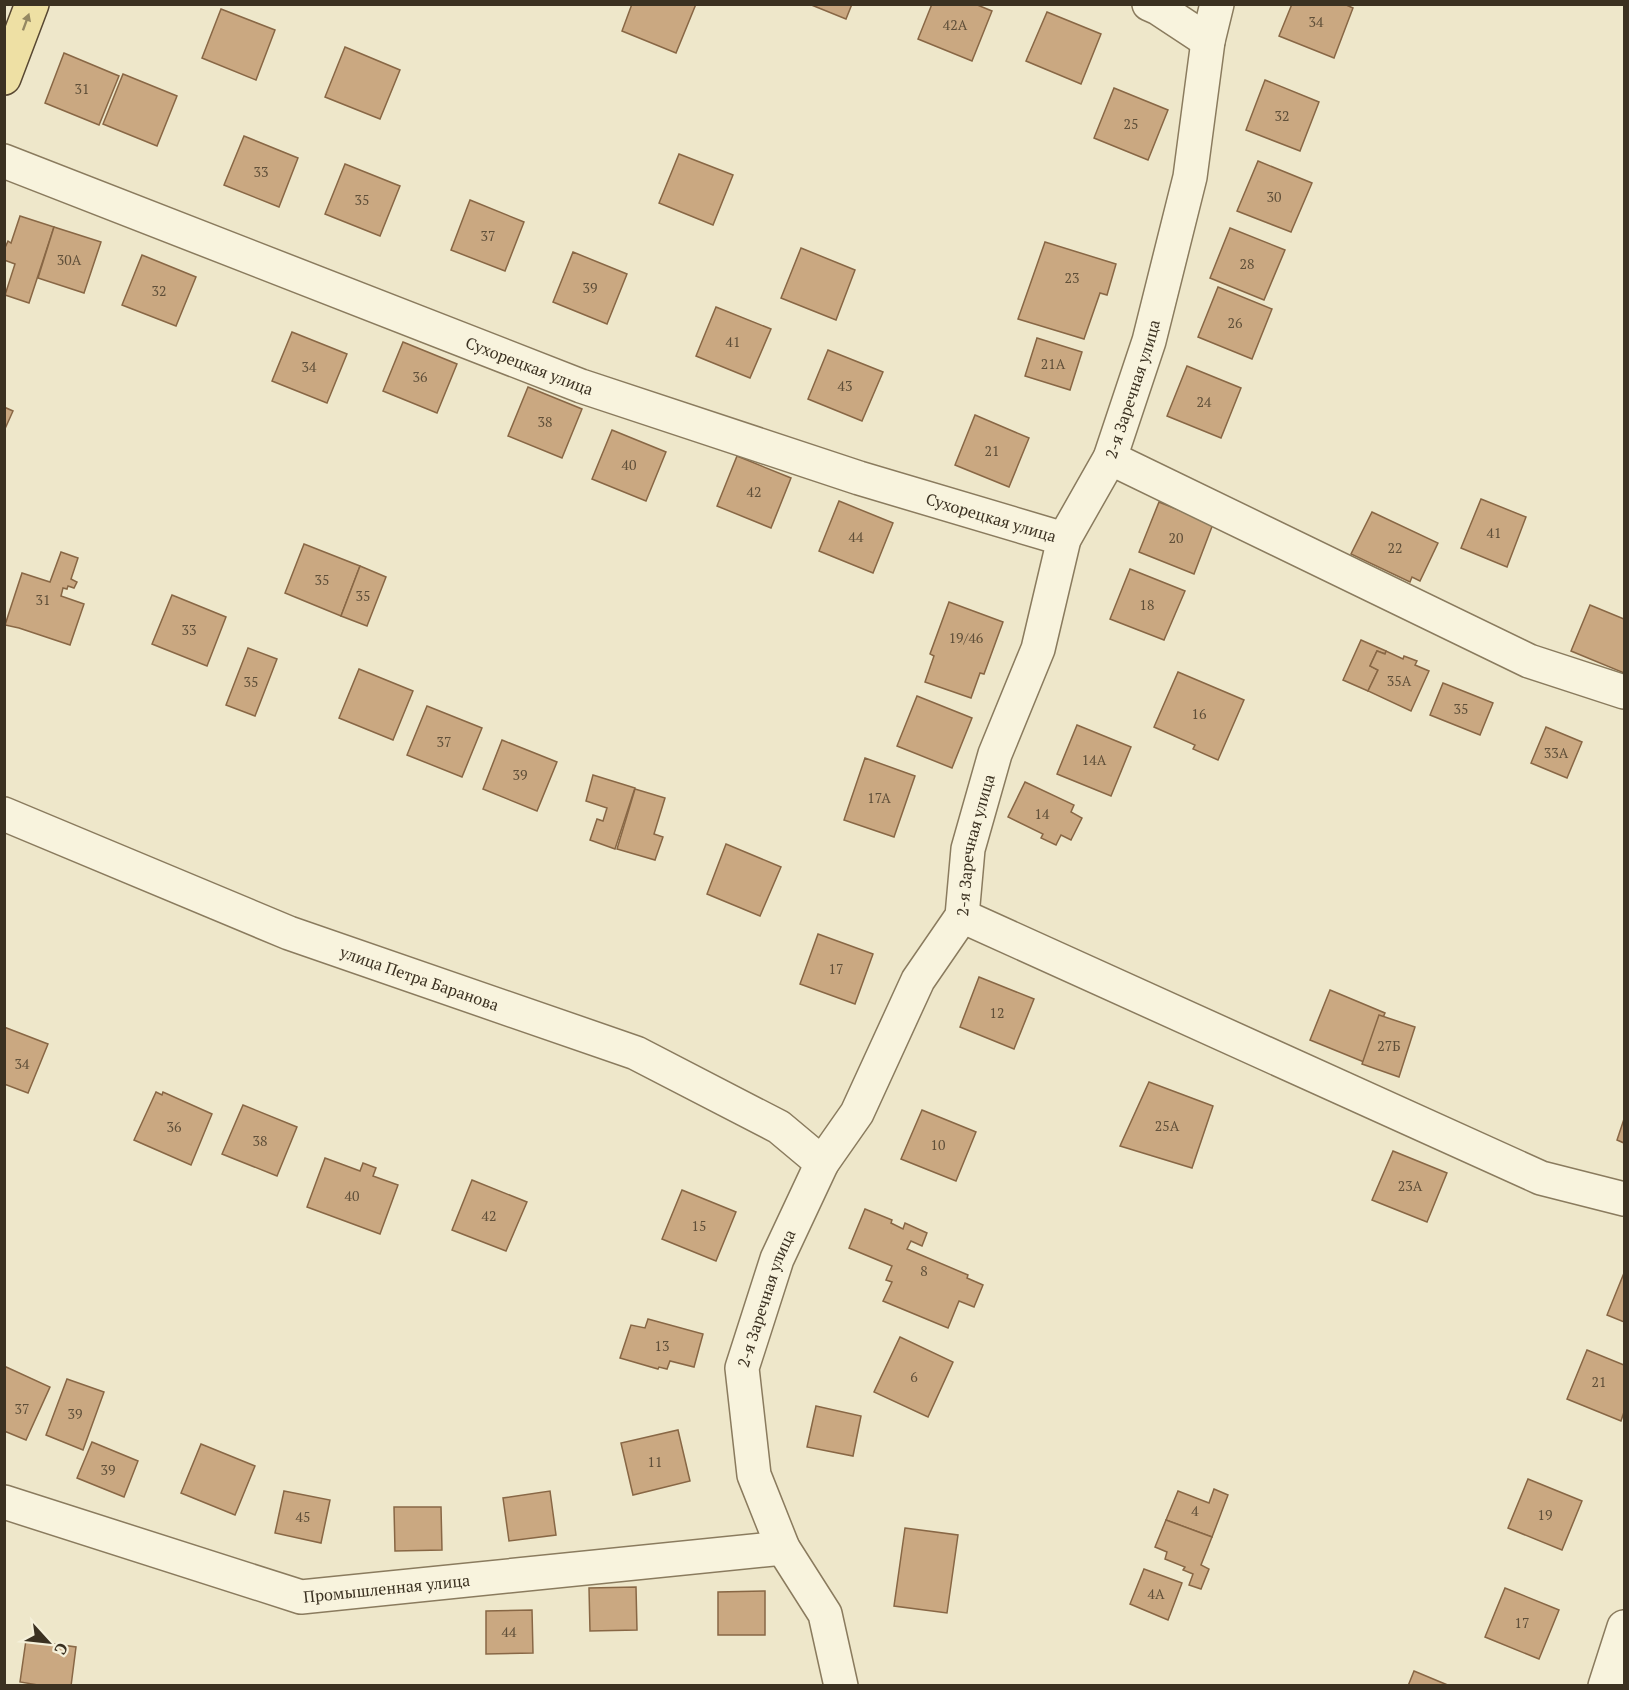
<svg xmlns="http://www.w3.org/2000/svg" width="1629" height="1690" viewBox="0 0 1629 1690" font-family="'PT Serif',serif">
<rect width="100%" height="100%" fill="#eee7ca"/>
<g fill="#caa881" stroke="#886745" stroke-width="1.5">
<polygon points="632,4 696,4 676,53 622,31"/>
<polygon points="809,4 852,4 846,19"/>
<polygon points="932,4 975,4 992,11 972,61 918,39"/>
<polygon points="1292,4 1344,4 1353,8 1334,58 1279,36"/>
<polygon points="221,9 275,30 256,80 202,58"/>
<polygon points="1047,12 1101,34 1081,84 1026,61"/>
<polygon points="345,47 400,70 380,119 325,97"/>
<polygon points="64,53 119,76 99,125 45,103"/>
<polygon points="123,74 177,96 157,146 103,124"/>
<polygon points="1265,80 1319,102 1300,151 1246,130"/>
<polygon points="1114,88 1168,110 1148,160 1094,138"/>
<polygon points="244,136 298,158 279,207 224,185"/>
<polygon points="679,154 733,175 713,225 659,203"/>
<polygon points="1258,161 1312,183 1291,232 1237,211"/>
<polygon points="345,164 400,186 380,236 325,214"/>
<polygon points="470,200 524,222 505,271 451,250"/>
<polygon points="20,216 54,227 29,303 5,295 15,264 4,260 4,250 8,241 11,243"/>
<polygon points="54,227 101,242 84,293 38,278"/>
<polygon points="1230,228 1285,250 1264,300 1210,278"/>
<polygon points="1045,242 1116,264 1107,295 1100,293 1084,339 1018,319"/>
<polygon points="801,248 855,270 836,320 781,298"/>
<polygon points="573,252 627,274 607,324 553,302"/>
<polygon points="142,255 196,277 176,326 122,305"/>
<polygon points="1218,287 1272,309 1252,359 1198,337"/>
<polygon points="716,307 771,329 750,378 696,356"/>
<polygon points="292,332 347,354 327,403 272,381"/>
<polygon points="1037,338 1082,352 1070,390 1025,376"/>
<polygon points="403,342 457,364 437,413 383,391"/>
<polygon points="828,350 883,372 862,421 808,399"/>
<polygon points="1187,366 1241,388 1221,438 1167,416"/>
<polygon points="528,387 582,409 562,458 508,436"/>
<polygon points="4,407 13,411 4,431"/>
<polygon points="975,415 1029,438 1009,487 955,465"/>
<polygon points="612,430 666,452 646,501 592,479"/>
<polygon points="737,456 791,478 771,528 717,506"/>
<polygon points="1481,499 1526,517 1507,567 1461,548"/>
<polygon points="839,501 893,523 873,573 819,551"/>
<polygon points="1159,502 1213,524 1194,574 1139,552"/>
<polygon points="1372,512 1438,543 1420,581 1412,577 1410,582 1351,554"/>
<polygon points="304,544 360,566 341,616 285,593"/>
<polygon points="61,552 78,558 71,579 77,582 74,588 68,586 67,589 63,588 61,596 84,604 70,645 19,628 5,625 22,573 50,582"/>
<polygon points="360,566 386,577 367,626 341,616"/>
<polygon points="1130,569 1185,591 1164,640 1110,619"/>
<polygon points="172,595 226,617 207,666 152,644"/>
<polygon points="949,602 1003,622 984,674 980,673 971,698 925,682 934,656 930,654"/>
<polygon points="1590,605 1624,619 1624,673 1571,651"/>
<polygon points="1361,640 1386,651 1385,654 1377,651 1370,666 1378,670 1368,691 1343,680"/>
<polygon points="248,648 277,659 255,716 226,705"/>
<polygon points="1377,651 1385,654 1386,651 1403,659 1404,656 1417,661 1415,665 1429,671 1411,711 1368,691 1378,670 1370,666"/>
<polygon points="359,669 413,691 393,740 339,718"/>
<polygon points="1178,672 1244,700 1218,760 1193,749 1195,745 1154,727"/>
<polygon points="1443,683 1493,703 1480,735 1430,715"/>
<polygon points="917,696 972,718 952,768 897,746"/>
<polygon points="427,706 482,728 462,777 407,755"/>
<polygon points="1077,725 1131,747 1111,796 1057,774"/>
<polygon points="1546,727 1582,742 1567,778 1531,763"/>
<polygon points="502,740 557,762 537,811 483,789"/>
<polygon points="865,758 915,776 894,837 844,820"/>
<polygon points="593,775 635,788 615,849 590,840 597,819 603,821 607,808 586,801"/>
<polygon points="1025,782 1074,805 1071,812 1082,818 1071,840 1061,835 1056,845 1041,838 1043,834 1008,817"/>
<polygon points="635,789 665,798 654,834 663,837 655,860 617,849"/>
<polygon points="726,844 781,867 760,916 707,894"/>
<polygon points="818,934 873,954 855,1004 800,984"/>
<polygon points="979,977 1034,999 1014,1049 960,1027"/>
<polygon points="1330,990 1385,1013 1364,1062 1310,1040"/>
<polygon points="1379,1015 1415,1027 1399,1077 1362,1064"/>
<polygon points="4,1027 48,1044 28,1093 4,1084"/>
<polygon points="1149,1082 1213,1106 1192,1168 1120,1146"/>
<polygon points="156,1092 162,1095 163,1092 212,1114 191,1165 134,1140"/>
<polygon points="243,1105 297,1127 277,1176 222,1154"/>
<polygon points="922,1110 976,1132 956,1181 901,1159"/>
<polygon points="1624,1119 1624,1143 1617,1140"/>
<polygon points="1393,1151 1447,1173 1427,1222 1372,1200"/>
<polygon points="325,1158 360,1171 363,1163 376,1168 373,1176 398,1185 380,1234 307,1207"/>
<polygon points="472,1180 527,1202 506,1251 452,1230"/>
<polygon points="682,1190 736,1212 716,1261 662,1239"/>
<polygon points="865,1209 892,1220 891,1223 903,1229 905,1223 927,1233 922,1246 911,1241 907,1249 968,1275 967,1278 983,1285 974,1307 959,1301 948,1328 883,1301 892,1282 886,1280 892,1266 849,1248"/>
<polygon points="1624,1273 1624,1322 1607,1315"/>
<polygon points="648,1319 703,1334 694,1367 670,1361 667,1369 659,1367 658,1369 620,1358 631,1325 645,1328"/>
<polygon points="900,1337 953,1362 928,1417 874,1392"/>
<polygon points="1587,1350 1624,1365 1624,1412 1621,1421 1567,1399"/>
<polygon points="4,1366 50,1387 26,1440 4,1431"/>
<polygon points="67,1379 104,1392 83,1450 46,1435"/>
<polygon points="816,1406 861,1416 853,1456 807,1447"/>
<polygon points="678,1430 690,1481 633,1495 621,1443"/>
<polygon points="92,1442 138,1461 124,1497 77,1478"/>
<polygon points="201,1444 255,1466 235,1515 181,1493"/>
<polygon points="1528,1479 1582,1501 1562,1550 1508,1528"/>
<polygon points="1214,1489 1228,1495 1212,1537 1166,1520 1178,1491 1209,1503"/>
<polygon points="284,1491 330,1500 321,1543 275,1533"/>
<polygon points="550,1491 556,1535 509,1541 503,1498"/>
<polygon points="394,1507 441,1507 442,1550 395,1551"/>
<polygon points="1166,1520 1212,1537 1201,1565 1209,1569 1201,1589 1189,1585 1193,1574 1183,1570 1185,1567 1165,1559 1167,1552 1155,1547"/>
<polygon points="905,1528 958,1535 947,1613 894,1606"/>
<polygon points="1144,1569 1182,1583 1168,1620 1130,1604"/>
<polygon points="636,1587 637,1630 590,1631 589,1588"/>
<polygon points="1505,1588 1559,1610 1539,1659 1485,1637"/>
<polygon points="765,1591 765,1635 718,1635 718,1592"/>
<polygon points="532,1610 533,1653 486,1654 486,1611"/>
<polygon points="26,1640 76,1647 71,1686 44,1686 20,1682"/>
<polygon points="1414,1671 1450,1686 1408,1686"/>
</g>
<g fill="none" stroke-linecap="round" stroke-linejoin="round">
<g stroke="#8a7b5e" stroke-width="36">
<g id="minor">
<polyline points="1149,4 1158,8 1208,41"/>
<path id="s1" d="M 4,161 L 581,386 L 859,478 L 1064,539"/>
<polyline points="1110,458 1529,661 1624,692"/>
<path id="s2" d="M 4,814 L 289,933 L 636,1053 L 779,1127 L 822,1163"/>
<polyline points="962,916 1541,1178 1624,1199"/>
<path id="s3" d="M 4,1502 L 301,1597 L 783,1548"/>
<path id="s4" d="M 841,1686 L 825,1614 L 783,1548 L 754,1475 L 742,1368 L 777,1259 L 822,1163 L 857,1113 L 918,980 L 962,916 L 968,849 L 995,754 L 1038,649 L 1064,539 L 1110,458 L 1149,341 L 1190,177 L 1208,41 L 1217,4"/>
<polyline points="1605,1686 1624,1627"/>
</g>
</g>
<g stroke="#584832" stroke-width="36">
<polyline id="major" points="4,78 32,4"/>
</g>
<use href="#minor" stroke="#f8f3dd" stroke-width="33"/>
<use href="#major" stroke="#eee0a4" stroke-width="33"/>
</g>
<defs><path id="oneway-solid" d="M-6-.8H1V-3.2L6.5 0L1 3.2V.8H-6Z" transform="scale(1.5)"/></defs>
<use fill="#948862" href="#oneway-solid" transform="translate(26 22) rotate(-70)"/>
<g text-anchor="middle" stroke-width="5" stroke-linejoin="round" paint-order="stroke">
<g font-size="14" fill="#5f4f39">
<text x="1316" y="27">34</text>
<text x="955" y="30">42А</text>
<text x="82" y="94">31</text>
<text x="1282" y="121">32</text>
<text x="1131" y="129">25</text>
<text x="261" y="177">33</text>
<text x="1274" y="202">30</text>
<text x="362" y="205">35</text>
<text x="488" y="241">37</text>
<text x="69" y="265">30А</text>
<text x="1247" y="269">28</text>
<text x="1072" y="283">23</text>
<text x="590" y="293">39</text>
<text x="159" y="296">32</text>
<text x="1235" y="328">26</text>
<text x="733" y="347">41</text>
<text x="1053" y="369">21А</text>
<text x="309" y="372">34</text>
<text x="420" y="382">36</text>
<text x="845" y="391">43</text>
<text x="1204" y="407">24</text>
<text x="545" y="427">38</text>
<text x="992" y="456">21</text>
<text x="629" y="470">40</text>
<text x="754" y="497">42</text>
<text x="1494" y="538">41</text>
<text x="856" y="542">44</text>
<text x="1176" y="543">20</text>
<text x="1395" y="553">22</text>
<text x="322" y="585">35</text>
<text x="363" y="601">35</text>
<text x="43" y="605">31</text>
<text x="1147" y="610">18</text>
<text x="189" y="635">33</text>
<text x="966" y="643">19/46</text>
<text x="1399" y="686">35А</text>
<text x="251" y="687">35</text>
<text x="1461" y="714">35</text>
<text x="1199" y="719">16</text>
<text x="444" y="747">37</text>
<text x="1556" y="758">33А</text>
<text x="1094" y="765">14А</text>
<text x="520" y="780">39</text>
<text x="879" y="803">17А</text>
<text x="1042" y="819">14</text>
<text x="836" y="974">17</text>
<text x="997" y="1018">12</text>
<text x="1389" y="1051">27Б</text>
<text x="22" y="1069">34</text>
<text x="1167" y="1131">25А</text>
<text x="174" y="1132">36</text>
<text x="260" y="1146">38</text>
<text x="938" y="1150">10</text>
<text x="1410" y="1191">23А</text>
<text x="352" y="1201">40</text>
<text x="489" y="1221">42</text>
<text x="699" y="1231">15</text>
<text x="924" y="1276">8</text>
<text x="662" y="1351">13</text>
<text x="914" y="1382">6</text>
<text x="1599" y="1387">21</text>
<text x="22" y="1414">37</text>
<text x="75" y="1419">39</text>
<text x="655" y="1467">11</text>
<text x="108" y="1475">39</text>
<text x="1195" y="1516">4</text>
<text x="1545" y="1520">19</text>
<text x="303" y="1522">45</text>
<text x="1156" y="1599">4А</text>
<text x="1522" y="1628">17</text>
<text x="509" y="1637">44</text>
</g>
<g font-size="16" fill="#3b3121" stroke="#f5f0d9">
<text dy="6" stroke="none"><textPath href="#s1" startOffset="564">Сухорецкая улица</textPath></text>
<text dy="6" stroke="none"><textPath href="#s4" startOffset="1402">2-я Заречная улица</textPath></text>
<text dy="6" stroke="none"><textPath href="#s1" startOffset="1050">Сухорецкая улица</textPath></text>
<text dy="6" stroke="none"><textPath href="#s4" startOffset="916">2-я Заречная улица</textPath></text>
<text dy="6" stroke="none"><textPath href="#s2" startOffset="447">улица Петра Баранова</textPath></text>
<text dy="6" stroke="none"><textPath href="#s4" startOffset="412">2-я Заречная улица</textPath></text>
<text dy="6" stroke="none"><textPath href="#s3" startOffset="398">Промышленная улица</textPath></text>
</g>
</g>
<rect width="1629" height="1690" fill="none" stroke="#3b3121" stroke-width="12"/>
<g transform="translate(48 1642) rotate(117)" stroke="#f5f0d9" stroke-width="4.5" paint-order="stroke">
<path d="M0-4.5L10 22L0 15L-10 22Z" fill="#3b3121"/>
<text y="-9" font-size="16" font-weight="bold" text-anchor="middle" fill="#3b3121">С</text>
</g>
</svg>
